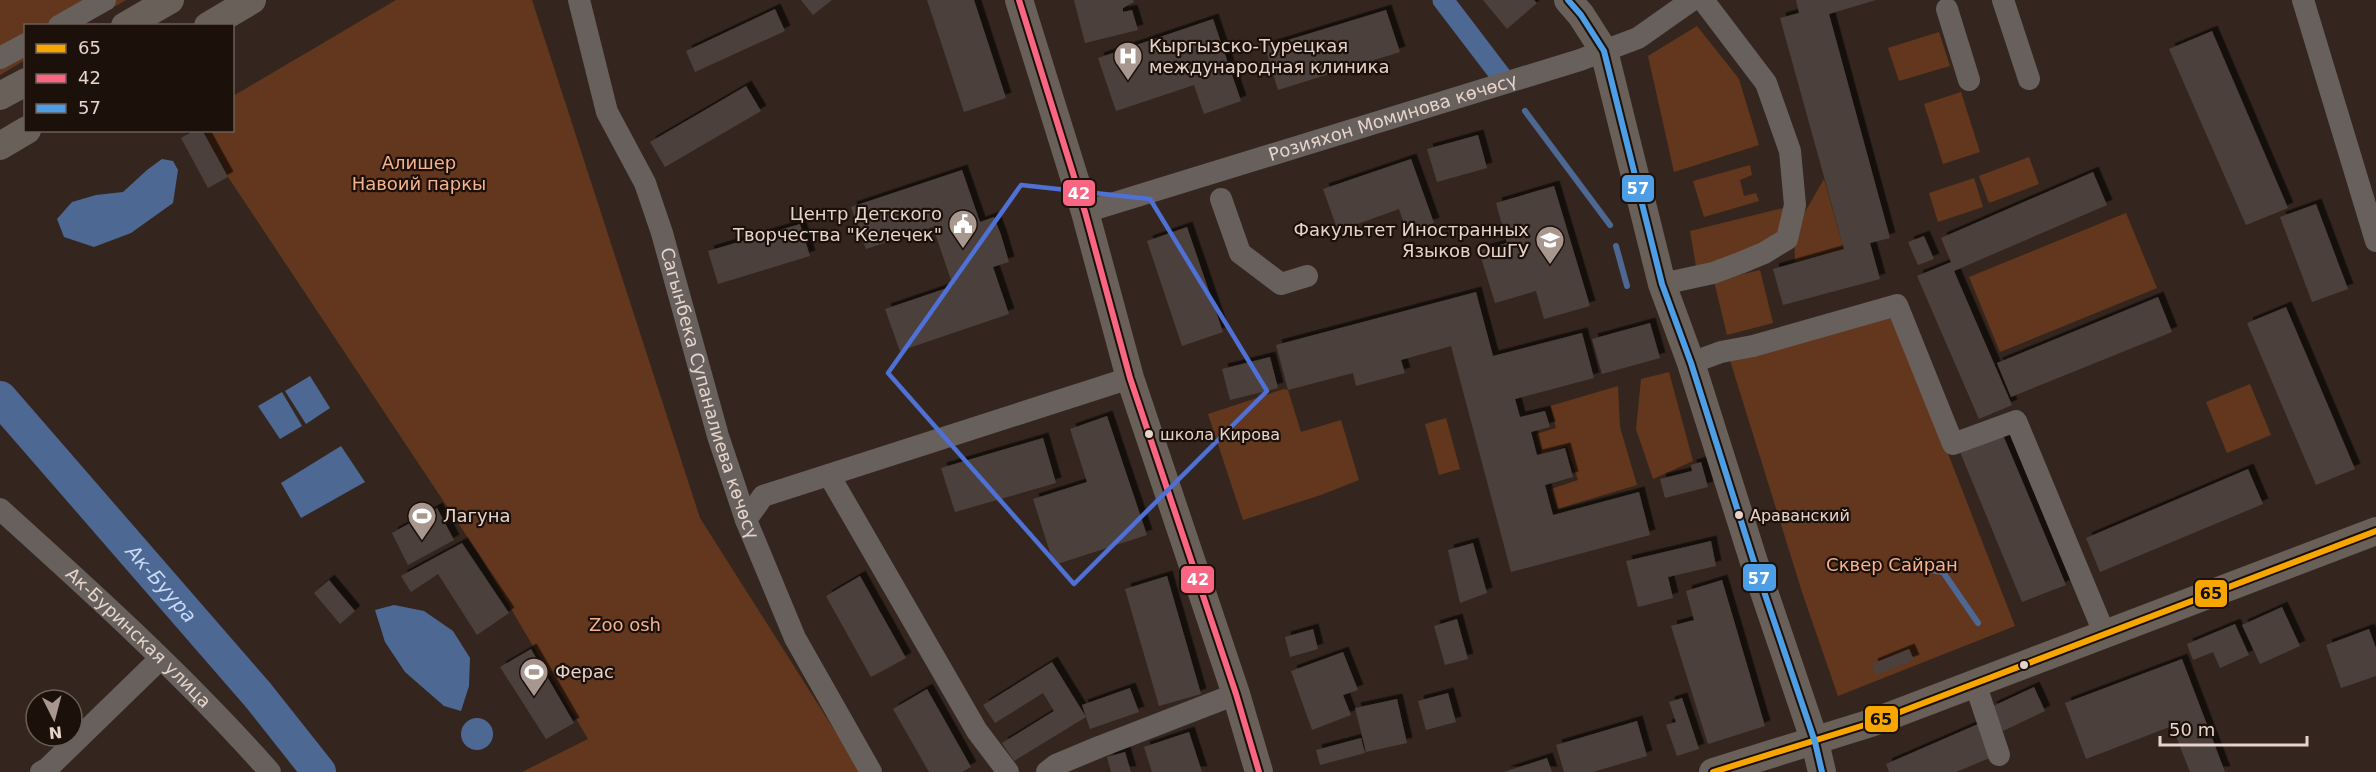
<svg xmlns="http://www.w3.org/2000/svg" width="2376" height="772" viewBox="0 0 2376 772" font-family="'DejaVu Sans',sans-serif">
<defs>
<filter id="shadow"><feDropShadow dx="5.5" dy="-5.5" stdDeviation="0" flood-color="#0009"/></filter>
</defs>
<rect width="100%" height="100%" fill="#34261e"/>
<g fill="#63371d">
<polygon points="0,0 126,0 83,25 26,26 25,60 0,75"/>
<polygon points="396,0 532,0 700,518 861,772 522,772 588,739 478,553 228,177 202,131 232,130 233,96"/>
<polygon points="1697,26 1739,79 1759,145 1674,172 1648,56"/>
<polygon points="1939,32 1950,66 1899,81 1888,48"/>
<polygon points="1961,92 1980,152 1943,164 1924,104"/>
<polygon points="2029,157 2039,184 1989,203 1979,176"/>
<polygon points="1750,165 1752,175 1740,180 1744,196 1756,193 1759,201 1704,217 1693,181"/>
<polygon points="1974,178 1983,207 1938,222 1929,193"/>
<polygon points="1824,179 1844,249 1795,262 1794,231"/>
<polygon points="1783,208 1781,233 1750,254 1696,266 1690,231"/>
<polygon points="2126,213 2157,288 2000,352 1969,277"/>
<polygon points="1760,270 1773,323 1727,335 1714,281"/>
<polygon points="1893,312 2015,626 1838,696 1802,592 1729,357"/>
<polygon points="1669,372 1693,461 1653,479 1636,429 1641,379"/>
<polygon points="2250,384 2271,435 2227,453 2206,402"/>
<polygon points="1618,386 1620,427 1637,485 1557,509 1551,489 1578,480 1567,446 1542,454 1536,434 1556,428 1550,406"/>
<polygon points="1284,389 1288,390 1301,432 1341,420 1359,480 1321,495 1243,520 1208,414"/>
<polygon points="1446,418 1460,469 1439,475 1425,424"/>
</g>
<g fill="#4e6894">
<polygon points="162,159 173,161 178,170 173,203 131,233 94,247 64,237 57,219 72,202 96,195 123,192 147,170"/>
<polygon points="310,376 330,408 306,424 285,391"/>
<polygon points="282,392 302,426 280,439 258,406"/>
<polygon points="341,446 365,482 301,518 281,483"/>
<polygon points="394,605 424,611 453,631 470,658 469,686 461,711 444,706 405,672 385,642 375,610"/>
<circle cx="477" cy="734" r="16"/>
</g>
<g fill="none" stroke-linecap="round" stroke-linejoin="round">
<g stroke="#4e6894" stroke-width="6">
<polyline points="1525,111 1610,225"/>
<polyline points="1616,246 1627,286"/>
<polyline points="1909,567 1943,572 1978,623"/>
</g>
<polyline stroke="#4e6894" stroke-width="21" points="1443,0 1501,76"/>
<path stroke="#4e6894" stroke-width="34" id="s1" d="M 0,398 L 258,695 L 319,772"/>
</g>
<g fill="#4c403a" filter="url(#shadow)">
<polygon points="801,0 832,0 813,15"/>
<polygon points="927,0 974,0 1006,98 964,112"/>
<polygon points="1074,0 1133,0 1134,2 1123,8 1123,12 1132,10 1138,30 1085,43"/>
<polygon points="1483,0 1534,0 1537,3 1507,29"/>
<polygon points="1796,0 1876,0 1829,14 1890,238 1870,243 1880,279 1783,305 1773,269 1844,249 1780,18 1799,13"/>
<polygon points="775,9 785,31 695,72 686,51"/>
<polygon points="1386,10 1400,52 1278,90 1265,47"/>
<polygon points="1213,19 1241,101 1204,114 1194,85 1116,111 1098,58"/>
<polygon points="2212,31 2288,208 2246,225 2169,49"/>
<polygon points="746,86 761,111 665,167 650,142"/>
<polygon points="195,130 202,130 228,177 208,188 181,138"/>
<polygon points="1478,135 1487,168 1437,182 1427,149"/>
<polygon points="1411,159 1434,223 1407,232 1399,209 1338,231 1323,189"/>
<polygon points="962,170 980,222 994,217 1001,235 1009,262 993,267 1009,314 900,351 885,309 953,286 933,227 866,249 851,207"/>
<polygon points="2093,172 2107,205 1954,271 2012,405 1979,419 1917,276 1951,262 1941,238"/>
<polygon points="1554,186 1590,306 1544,319 1536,291 1495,303 1479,251 1507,243 1496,203"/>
<polygon points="2316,204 2348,289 2312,302 2280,217"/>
<polygon points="800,224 810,256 718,284 708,251"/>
<polygon points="1187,227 1223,332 1182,346 1147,241"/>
<polygon points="1924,236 1934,259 1918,265 1908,242"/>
<polygon points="1476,292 1493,356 1582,333 1594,378 1515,399 1520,417 1545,411 1550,427 1531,432 1537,455 1565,448 1573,477 1545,485 1553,515 1639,492 1650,535 1511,572 1451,346 1401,360 1405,373 1356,386 1353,373 1288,390 1276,345"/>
<polygon points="2158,297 2172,332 2011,397 1997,363"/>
<polygon points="2286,307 2355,469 2316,485 2247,323"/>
<polygon points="1650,323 1660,358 1602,374 1592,339"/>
<polygon points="1270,357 1278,388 1230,400 1222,369"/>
<polygon points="1107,416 1147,535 1054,565 1033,499 1087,482 1070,429"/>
<polygon points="2003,435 2066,585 2022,602 1960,452"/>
<polygon points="1043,438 1056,483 955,512 941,468"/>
<polygon points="1701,462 1708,487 1665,498 1660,479 1692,471 1691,465"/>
<polygon points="2248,469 2263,504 2100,572 2086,538"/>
<polygon points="437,508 454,540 408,565 392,533"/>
<polygon points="1711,541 1716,566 1668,577 1673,598 1638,607 1626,561"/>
<polygon points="462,543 509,613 477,635 438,574 411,592 401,576"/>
<polygon points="1473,543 1487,593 1460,603 1448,550"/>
<polygon points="860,576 906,658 871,677 826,596"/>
<polygon points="1167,576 1201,694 1159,706 1125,589"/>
<polygon points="329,580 355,611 340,624 314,593"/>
<polygon points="1722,580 1765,726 1708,744 1671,626 1694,620 1686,591"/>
<polygon points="2282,607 2300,646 2260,664 2242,625"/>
<polygon points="1457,619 1468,659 1445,665 1434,626"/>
<polygon points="2235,624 2249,655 2220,668 2213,652 2193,660 2187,644"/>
<polygon points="1313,629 1318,649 1290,657 1285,637"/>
<polygon points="2369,629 2376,648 2376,676 2341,688 2326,645"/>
<polygon points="531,649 574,723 546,739 500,667"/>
<polygon points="1909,649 1914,660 1876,675 1872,664"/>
<polygon points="1343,652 1358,690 1343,695 1351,715 1312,730 1291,671"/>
<polygon points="2182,659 2225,772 2190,772 2172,726 2086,759 2065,703"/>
<polygon points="1052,662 1086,717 1014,761 1002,743 1054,711 1043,693 995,723 983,705"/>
<polygon points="2034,687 2045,711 2003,731 1991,707"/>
<polygon points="1130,688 1139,712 1090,729 1082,705"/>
<polygon points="927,689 971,767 962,772 929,772 893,709"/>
<polygon points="1448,693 1456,722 1426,730 1418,701"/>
<polygon points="1682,698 1699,749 1677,756 1666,725 1676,722 1669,702"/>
<polygon points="1397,699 1407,743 1366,752 1355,708"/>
<polygon points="1637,721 1647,756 1593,772 1564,772 1556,745"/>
<polygon points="1978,724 1992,757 1956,772 1889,772 1886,764"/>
<polygon points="1189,732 1202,772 1152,772 1144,747"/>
<polygon points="1361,738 1365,753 1320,765 1316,750"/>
<polygon points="1125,752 1131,772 1111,772 1107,757"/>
<polygon points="1547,758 1552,772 1504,772"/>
</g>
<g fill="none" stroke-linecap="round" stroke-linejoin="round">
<g stroke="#67605c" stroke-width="22">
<path id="s2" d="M 579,0 L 607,112 L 645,183 L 662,233 L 718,436 L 746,520 L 795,638 L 871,772"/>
<polyline points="2003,0 2029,79"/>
<polyline points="2303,0 2376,241"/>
<polyline points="1947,9 1969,80"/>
<polyline points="59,26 105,0"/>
<polyline points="0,58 26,44"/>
<polyline points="1221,199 1240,253 1281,284 1307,276"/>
<path id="s3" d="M 1085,212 L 1580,60 L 1638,38 L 1692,0"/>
<polyline points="1662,284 1713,273 1740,263 1764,253 1787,239 1795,205 1790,151 1766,83 1703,0"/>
<polyline points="1691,363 1721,352 1753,346 1897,305 1953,444 2016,421 2105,635"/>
<polyline points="829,475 977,731 1008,772"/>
<path id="s4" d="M 0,509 C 93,593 187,678 270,772"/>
<polyline points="746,520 763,496 1130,378"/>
<polyline points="1975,683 1999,755"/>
<polyline points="41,772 48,768 160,659"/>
<polyline points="1047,772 1056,765 1099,747 1236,694"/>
</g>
<g stroke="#6a605a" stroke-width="28">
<polyline points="1019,0 1085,212 1130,378 1236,694 1259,772"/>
<polyline points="1568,0 1581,15 1604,51 1662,284 1691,363 1754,562 1815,742 1822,772"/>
<polyline points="125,26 170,0"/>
<polyline points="208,26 252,0"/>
<polyline points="0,96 26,82"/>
<polyline points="0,146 27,130"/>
<polyline points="1713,772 1871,723 2376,531"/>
</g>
<g stroke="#1c100a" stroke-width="10">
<polyline id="bus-1" points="1713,772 1871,723 2376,531"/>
</g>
<g stroke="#1c100a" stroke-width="10">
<polyline id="bus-2" points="1019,0 1085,212 1130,378 1236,694 1259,772"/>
</g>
<g stroke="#1c100a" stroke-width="10">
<polyline id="bus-3" points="1568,0 1581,15 1604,51 1662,284 1691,363 1754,562 1815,742 1822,772"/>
</g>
<use href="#bus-1" stroke="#f7a600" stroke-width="6"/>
<use href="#bus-2" stroke="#fa6682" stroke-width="6"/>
<use href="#bus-3" stroke="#4d9ee5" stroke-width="6"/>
</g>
<path fill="none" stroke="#4f70d5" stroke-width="4.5" stroke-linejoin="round" d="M 1021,185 L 1150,199 L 1267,391 L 1074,584 L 888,373 Z"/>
<defs>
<g id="hospital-pin" transform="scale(1.5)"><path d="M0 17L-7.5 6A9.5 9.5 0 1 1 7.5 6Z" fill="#a8978e" stroke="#1c100a"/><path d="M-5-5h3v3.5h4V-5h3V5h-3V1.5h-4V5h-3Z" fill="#fff"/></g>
<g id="civic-pin" transform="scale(1.5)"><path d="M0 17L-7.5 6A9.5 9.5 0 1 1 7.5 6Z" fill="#a8978e" stroke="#1c100a"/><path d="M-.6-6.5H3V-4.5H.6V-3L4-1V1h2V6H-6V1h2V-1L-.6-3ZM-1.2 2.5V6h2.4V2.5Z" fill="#fff"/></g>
<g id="university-pin" transform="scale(1.5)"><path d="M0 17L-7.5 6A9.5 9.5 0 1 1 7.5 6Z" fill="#a8978e" stroke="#1c100a"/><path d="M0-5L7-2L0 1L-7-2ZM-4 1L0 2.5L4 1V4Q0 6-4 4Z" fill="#fff"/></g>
<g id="stadium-pin" transform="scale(1.5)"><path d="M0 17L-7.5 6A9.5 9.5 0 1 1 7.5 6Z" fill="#a8978e" stroke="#1c100a"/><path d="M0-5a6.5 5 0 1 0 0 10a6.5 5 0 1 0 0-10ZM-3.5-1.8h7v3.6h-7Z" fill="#fff"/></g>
</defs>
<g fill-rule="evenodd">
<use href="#hospital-pin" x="1128" y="56"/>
<use href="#civic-pin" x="963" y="224"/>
<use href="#university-pin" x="1550" y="240"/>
<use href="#stadium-pin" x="422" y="516"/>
<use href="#stadium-pin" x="534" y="672"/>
</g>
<g fill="#e6d4cb" stroke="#1c100a" stroke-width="2">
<circle cx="1149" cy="434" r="5"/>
<circle cx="1739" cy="515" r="5"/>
<circle cx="2024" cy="665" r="5"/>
</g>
<g text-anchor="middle" stroke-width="4.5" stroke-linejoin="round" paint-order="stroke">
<g font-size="16" fill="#e6d4cb" stroke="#1c100a" text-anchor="start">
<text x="1160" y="440">школа Кирова</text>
<text x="1750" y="521">Араванский</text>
</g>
<g font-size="18" fill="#e6d4cb" stroke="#1c100a" text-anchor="start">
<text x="1149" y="52">Кыргызско-Турецкая<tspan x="1149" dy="21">международная клиника</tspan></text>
<text x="942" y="220" text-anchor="end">Центр Детского<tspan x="942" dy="21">Творчества "Келечек"</tspan></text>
<text x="1529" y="236" text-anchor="end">Факультет Иностранных<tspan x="1529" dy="21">Языков ОшГУ</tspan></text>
<text x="443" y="522">Лагуна</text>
<text x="555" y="678">Ферас</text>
</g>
<g font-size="18" fill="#e6d4cb" stroke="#1c100a">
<text dy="6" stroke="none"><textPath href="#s3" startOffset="322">Розияхон Моминова көчөсү</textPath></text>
<text dy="6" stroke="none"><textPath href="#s2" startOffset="416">Сагынбека Супаналиева көчөсү</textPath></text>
<text dy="6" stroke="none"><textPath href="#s4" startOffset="189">Ак-Буринская улица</textPath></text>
</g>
<g font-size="18" fill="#f5b28d" stroke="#1c100a">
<text x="419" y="169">Алишер<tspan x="419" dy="21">Навоий паркы</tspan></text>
<text x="1892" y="571">Сквер Сайран</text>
<text x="625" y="631">Zoo osh</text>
</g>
<g font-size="20" font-style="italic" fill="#c8d9f8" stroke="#1c100a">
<text dy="7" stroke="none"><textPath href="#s1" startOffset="246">Ак-Буура</textPath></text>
</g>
</g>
<g stroke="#1c100a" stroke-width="2">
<rect x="1621" y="174" width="34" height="29" rx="6" fill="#4d9ee5"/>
<rect x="1062" y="179" width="34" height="28" rx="6" fill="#fa6682"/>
<rect x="1742" y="563" width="35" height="29" rx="6" fill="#4d9ee5"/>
<rect x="1180" y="565" width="35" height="29" rx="6" fill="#fa6682"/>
<rect x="2194" y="579" width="34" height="29" rx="6" fill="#f7a600"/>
<rect x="1864" y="705" width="35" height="28" rx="6" fill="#f7a600"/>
</g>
<g font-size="16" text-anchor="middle" font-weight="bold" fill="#fff">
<text x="1638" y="194">57</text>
<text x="1079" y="199">42</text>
<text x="1759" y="584">57</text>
<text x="1198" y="585">42</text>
</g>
<g font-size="16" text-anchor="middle" font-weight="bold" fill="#111">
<text x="2211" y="599">65</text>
<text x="1881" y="725">65</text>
</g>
<rect x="24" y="24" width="210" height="108" fill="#1c100a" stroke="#6d5e57" stroke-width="1.5"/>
<rect x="36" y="44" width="30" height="9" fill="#f7a600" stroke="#6d5e57" stroke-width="1.5"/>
<text x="78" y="54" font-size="18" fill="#e6d4cb">65</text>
<rect x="36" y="74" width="30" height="9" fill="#fa6682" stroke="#6d5e57" stroke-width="1.5"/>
<text x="78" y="84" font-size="18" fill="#e6d4cb">42</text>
<rect x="36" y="104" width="30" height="9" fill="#4d9ee5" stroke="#6d5e57" stroke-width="1.5"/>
<text x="78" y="114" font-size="18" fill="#e6d4cb">57</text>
<g transform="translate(54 718) rotate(174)"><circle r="28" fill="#1c100a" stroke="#6d5e57" stroke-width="1.5"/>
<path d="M0-4.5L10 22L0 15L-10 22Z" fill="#a8978e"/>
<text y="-9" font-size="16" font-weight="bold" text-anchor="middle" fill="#e6d4cb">N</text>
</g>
<path d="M2160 736v9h147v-9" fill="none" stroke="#e6d4cb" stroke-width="3"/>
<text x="2169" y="736" font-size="18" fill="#e6d4cb" stroke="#1c100a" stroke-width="4.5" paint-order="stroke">50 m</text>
</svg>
